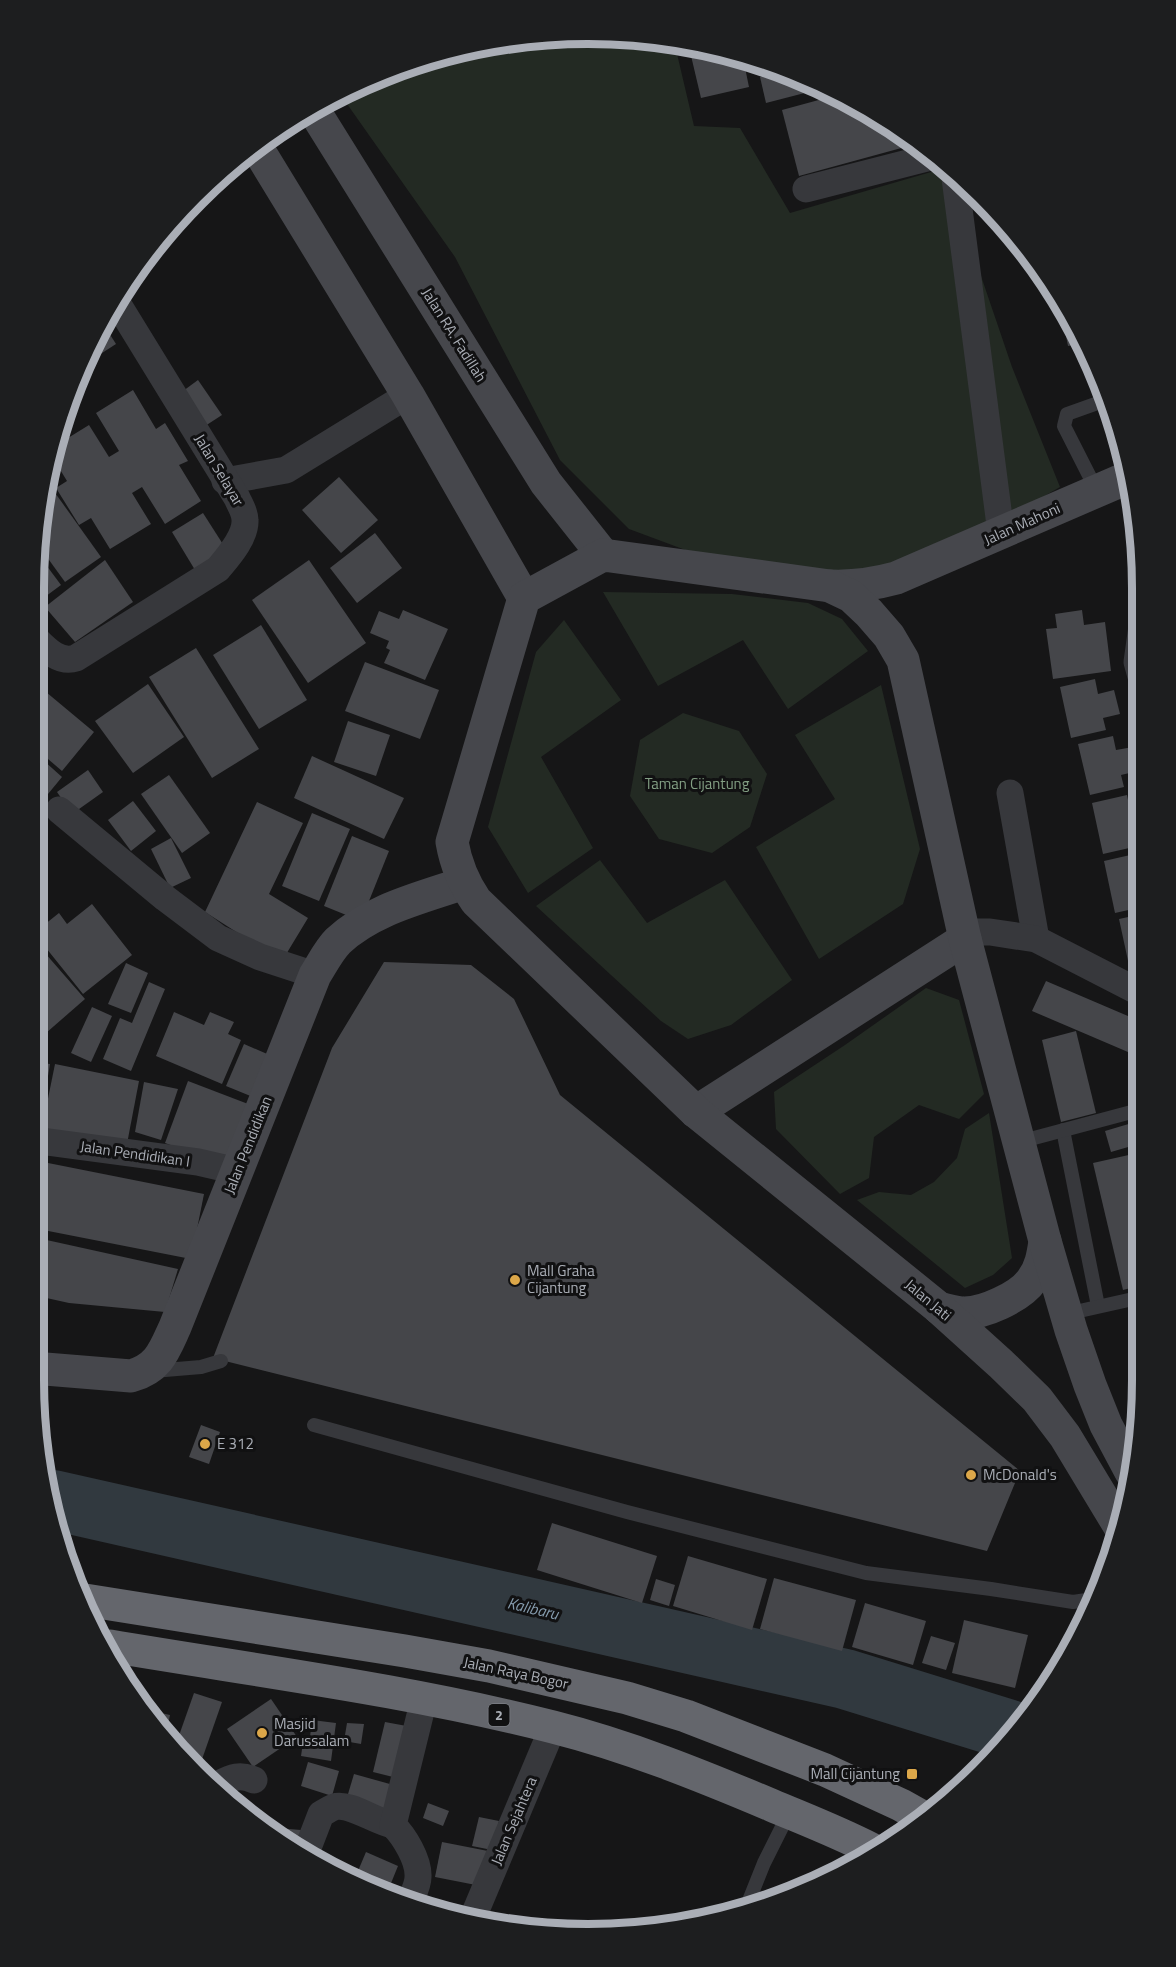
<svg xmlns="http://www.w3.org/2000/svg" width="1176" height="1967" viewBox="0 0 1176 1967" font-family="'Titillium Web',sans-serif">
<rect width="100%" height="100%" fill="#161617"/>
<g fill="#232a23">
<polygon points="588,33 674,41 694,126 740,128 790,213 938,170 965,229 1012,367 1060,487 942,555 853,575 707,558 629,529 560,460 455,257 340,94 376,75 480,44"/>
<polygon points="603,592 732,594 808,603 842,619 868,651 788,709 743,640 658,686"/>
<polygon points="564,620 621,700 541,757 593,848 528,893 488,827 536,652"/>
<polygon points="881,685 920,849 903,904 819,959 756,847 835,799 795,735"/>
<polygon points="683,713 739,731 767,774 750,827 712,853 659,839 630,796 640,740"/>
<polygon points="600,860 647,923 725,880 792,980 731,1025 688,1039 661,1021 536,906"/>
<polygon points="926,988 959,1000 984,1094 959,1119 919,1105 874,1137 869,1178 840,1194 776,1129 774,1092 845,1045"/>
<polygon points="989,1113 1012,1258 993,1275 965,1288 857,1200 879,1192 911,1195 934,1182 957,1158 965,1129"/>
</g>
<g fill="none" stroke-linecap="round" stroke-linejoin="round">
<polyline stroke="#31393f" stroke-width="60" points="53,1500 845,1679 1010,1730"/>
</g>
<g fill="#45464a">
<polygon points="688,43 743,58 749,87 701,98"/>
<polygon points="785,70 801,75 824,88 766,103 760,77"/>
<polygon points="837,95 897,127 916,144 799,176 782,110"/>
<polygon points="195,196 202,206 173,224"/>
<polygon points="1000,218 1005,222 1018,240 1007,243"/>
<polygon points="1058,296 1069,311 1084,343 1068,346"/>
<polygon points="104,325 116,344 85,364 96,341"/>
<polygon points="198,380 222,415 202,428 179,394"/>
<polygon points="133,390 156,429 165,423 188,461 179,465 201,501 165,524 142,487 132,493 151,524 110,549 91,518 79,525 56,488 67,481 53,458 55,446 89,425 109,457 119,451 96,413"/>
<polygon points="339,477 378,520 341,553 302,510"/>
<polygon points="48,483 101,557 65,582 36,542"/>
<polygon points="203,513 226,549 195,570 172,532"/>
<polygon points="375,533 402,568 357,603 330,568"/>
<polygon points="35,550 61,585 34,605 34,551"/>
<polygon points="105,560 133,602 75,642 45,607"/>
<polygon points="309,560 366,643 308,683 252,600"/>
<polygon points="403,610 448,629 425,680 384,663 390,650 386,648 389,641 370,633 379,611 399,619"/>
<polygon points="1082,610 1084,625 1105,622 1111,671 1053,679 1046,629 1057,628 1055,614"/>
<polygon points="261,625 307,700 259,729 213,655"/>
<polygon points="196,648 259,749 212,778 149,677"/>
<polygon points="365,662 439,690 420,739 345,711"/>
<polygon points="1095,679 1098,694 1114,690 1120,714 1103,718 1106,730 1071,738 1060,687"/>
<polygon points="34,682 94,732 62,771 34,747"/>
<polygon points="148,684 184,737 133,773 95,721"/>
<polygon points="348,721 390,735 376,776 334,762"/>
<polygon points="1113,736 1116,750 1133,747 1138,771 1121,775 1124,787 1090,795 1078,744"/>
<polygon points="34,752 62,777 34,811"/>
<polygon points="312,756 404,798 384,839 294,798"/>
<polygon points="88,770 103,792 72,814 57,792"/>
<polygon points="169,775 210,833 182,853 141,794"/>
<polygon points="1127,795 1130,810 1142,808 1142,833 1135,834 1138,846 1103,854 1092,803"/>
<polygon points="133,801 156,831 131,851 108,820"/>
<polygon points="257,802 303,823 269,894 308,918 282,961 205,912"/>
<polygon points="312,813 350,829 319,901 282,886"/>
<polygon points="352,836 389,851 361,921 324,906"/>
<polygon points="171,838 191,878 170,888 151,849"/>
<polygon points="1139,853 1142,868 1142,907 1115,913 1104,861"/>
<polygon points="92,904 132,955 83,994 34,933 59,913 67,924"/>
<polygon points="1142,914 1142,968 1130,970 1119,919"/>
<polygon points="45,953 85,999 38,1040 34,1035 34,965"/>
<polygon points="384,962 471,965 514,999 560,1095 1020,1471 987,1551 213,1358 332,1048"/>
<polygon points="126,963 148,973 131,1013 108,1004"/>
<polygon points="1046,981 1142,1022 1142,1058 1032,1011"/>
<polygon points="149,982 165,989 131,1071 103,1059 120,1018 132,1023"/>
<polygon points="92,1007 112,1016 91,1062 71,1053"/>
<polygon points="174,1012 204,1025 210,1012 234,1022 228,1034 241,1040 222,1084 156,1056"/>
<polygon points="1076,1031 1096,1113 1061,1122 1042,1040"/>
<polygon points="244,1044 281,1060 263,1101 226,1086"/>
<polygon points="33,1062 50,1064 39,1131 33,1131"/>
<polygon points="55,1064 139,1081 126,1149 41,1133"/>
<polygon points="188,1081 256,1107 233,1168 165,1143"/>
<polygon points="144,1082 178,1089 161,1140 135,1132"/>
<polygon points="1142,1120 1142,1143 1111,1152 1105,1131"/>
<polygon points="1142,1152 1142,1285 1123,1290 1093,1163"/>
<polygon points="33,1160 204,1194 191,1259 33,1228"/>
<polygon points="33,1237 178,1269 165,1312 69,1303 33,1295"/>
<polygon points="1142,1335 1142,1370 1141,1370 1132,1338"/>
<polygon points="201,1425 220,1432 209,1464 189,1457"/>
<polygon points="552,1523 657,1556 642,1603 537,1570"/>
<polygon points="688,1556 767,1579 752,1630 673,1606"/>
<polygon points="774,1578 856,1600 842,1651 760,1629"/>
<polygon points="656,1579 675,1585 669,1606 650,1600"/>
<polygon points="865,1603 926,1621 913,1665 852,1647"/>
<polygon points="964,1620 1028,1635 1015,1688 952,1673"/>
<polygon points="931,1636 955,1643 946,1670 922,1663"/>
<polygon points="194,1693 222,1702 200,1765 176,1744"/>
<polygon points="271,1699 297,1737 253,1767 227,1729"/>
<polygon points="143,1709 170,1715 166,1734 147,1717"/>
<polygon points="312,1720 336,1723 331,1761 301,1756 304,1736 310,1737"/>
<polygon points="385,1722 412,1727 401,1779 373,1772"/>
<polygon points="347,1723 364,1724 361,1744 344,1741"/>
<polygon points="308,1762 339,1771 332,1796 301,1786"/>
<polygon points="354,1774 397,1786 389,1816 345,1804"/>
<polygon points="428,1803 449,1811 443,1826 423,1818"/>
<polygon points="479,1817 499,1821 492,1850 472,1846"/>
<polygon points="277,1828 301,1830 299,1850 276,1837"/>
<polygon points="442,1842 488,1851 481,1886 435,1877"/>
<polygon points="366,1852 398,1866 387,1893 355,1878"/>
</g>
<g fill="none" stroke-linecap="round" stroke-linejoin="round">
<g stroke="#37383c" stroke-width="14">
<polyline points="1097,491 1064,426 1067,414 1109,399"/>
<polyline points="1063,1130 1098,1306"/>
<polyline points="1019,1142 1139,1110"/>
<polyline points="1066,1314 1142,1297"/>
<polyline points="153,1371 201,1367 221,1361"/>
<polyline points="314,1425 627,1512 866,1573 991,1589 1073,1602 1093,1599"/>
<polyline points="746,1908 764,1863 789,1813"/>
</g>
<g stroke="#37383c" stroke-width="27">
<polyline points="955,178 1001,533"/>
<polyline points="806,189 931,157"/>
<polyline points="225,481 286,470 408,395"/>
<polyline points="1142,626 1137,662 1142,680"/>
<path d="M 34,637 C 45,648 59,664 76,658 L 218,569 C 228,557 246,537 245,520 C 245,512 240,505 237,498 L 116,301"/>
<polyline points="1010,793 1036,939"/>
<polyline points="59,810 165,898 218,938 260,957 315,975"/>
<polyline points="964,932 990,932 1036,939 1141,993"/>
<polyline points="33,1140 198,1162 237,1171"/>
<path d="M 219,1784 C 232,1777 240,1774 254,1780"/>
<path d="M 306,1853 L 321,1814 C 325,1812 329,1809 334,1807 C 349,1802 376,1822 393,1825"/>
<path d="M 409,1904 C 412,1896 418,1886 418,1877 C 419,1860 404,1836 393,1825 L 424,1699"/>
<polyline points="474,1915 553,1727"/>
</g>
<g stroke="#46474c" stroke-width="33">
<polyline points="313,109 546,483 603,555"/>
<polyline points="256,146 408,395 524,598"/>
<path d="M 830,586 C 853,587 874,584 896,578 L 1127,478"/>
<polyline points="696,1112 965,939"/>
<path d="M 939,1308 C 946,1310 954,1312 962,1313 C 983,1314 1020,1297 1032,1280 C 1041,1268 1043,1255 1045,1241"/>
<path d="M 33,1368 L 131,1376 C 159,1368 164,1351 175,1327 L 315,975 C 322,964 329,950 338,941 C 372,909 421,898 464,883"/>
<path d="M 1120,1527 L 1065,1436 L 1037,1399 L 1001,1364 L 939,1308 L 696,1112 L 476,901 C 463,882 456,865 452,842 L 524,598 L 603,555 L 830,586 L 851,596 L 869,613 L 889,636 L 903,660 L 965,939 L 1045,1241 L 1071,1330 L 1090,1385 L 1106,1425 L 1131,1472"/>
</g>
<g stroke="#64666c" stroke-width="33">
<polyline points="85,1600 405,1651 489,1666 627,1698 686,1716 825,1770 901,1805 926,1819"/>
<path d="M 110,1646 C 258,1671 408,1690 553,1727 C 628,1746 700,1775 771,1805 C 804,1819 838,1832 871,1849"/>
</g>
</g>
<g fill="#dca749" stroke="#111112" stroke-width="2">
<circle cx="515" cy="1280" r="6"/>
<circle cx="205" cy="1444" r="6"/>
<circle cx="971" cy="1475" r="6"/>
<circle cx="262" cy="1733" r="6"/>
<rect x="906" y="1768" width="12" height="12" rx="3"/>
</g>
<g text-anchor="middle" stroke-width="6" stroke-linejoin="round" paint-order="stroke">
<rect fill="#111112" stroke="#7c7f85" stroke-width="1.5" x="488.5" y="1704" width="21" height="22" rx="4.5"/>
<g font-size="14" font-weight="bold" fill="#aaaeb6">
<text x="499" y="1720">2</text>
</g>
<g font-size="15" fill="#aaaeb6" stroke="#111112">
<text transform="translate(454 335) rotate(58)" y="5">Jalan RA. Fadillah</text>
<text transform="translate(219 470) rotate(59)" y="5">Jalan Selayar</text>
<text transform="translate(1022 524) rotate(-24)" y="5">Jalan Mahoni</text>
<text transform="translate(248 1145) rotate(-68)" y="5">Jalan Pendidikan</text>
<text transform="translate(135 1154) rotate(8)" y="5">Jalan Pendidikan I</text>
<text transform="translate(928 1300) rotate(40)" y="5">Jalan Jati</text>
<text transform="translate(516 1673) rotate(12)" y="5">Jalan Raya Bogor</text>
<text transform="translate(514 1821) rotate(-67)" y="5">Jalan Sejahtera</text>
</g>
<g font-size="15" fill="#839f84" stroke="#111112">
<text x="697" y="789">Taman Cijantung</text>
</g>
<g font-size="15" fill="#aaaeb6" stroke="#111112" text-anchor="start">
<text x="527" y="1276">Mall Graha<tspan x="527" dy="17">Cijantung</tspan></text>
<text x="217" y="1449">E 312</text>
<text x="983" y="1480">McDonald's</text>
<text x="274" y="1729">Masjid<tspan x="274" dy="17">Darussalam</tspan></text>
<text x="900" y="1779" text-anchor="end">Mall Cijantung</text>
</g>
<g font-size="16" font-style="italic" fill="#859bad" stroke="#111112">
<text transform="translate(533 1608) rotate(13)" y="6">Kalibaru</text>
</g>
</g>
<path d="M0 0H1176V1967H0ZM588 44H588A544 544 0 0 1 1132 588V1380A544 544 0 0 1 588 1924H588A544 544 0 0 1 44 1380V588A544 544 0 0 1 588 44Z" fill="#1d1e1f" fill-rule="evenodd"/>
<path fill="none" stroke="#aaaeb6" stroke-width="8" d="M588 44H588A544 544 0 0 1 1132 588V1380A544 544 0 0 1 588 1924H588A544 544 0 0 1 44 1380V588A544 544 0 0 1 588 44Z"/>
</svg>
